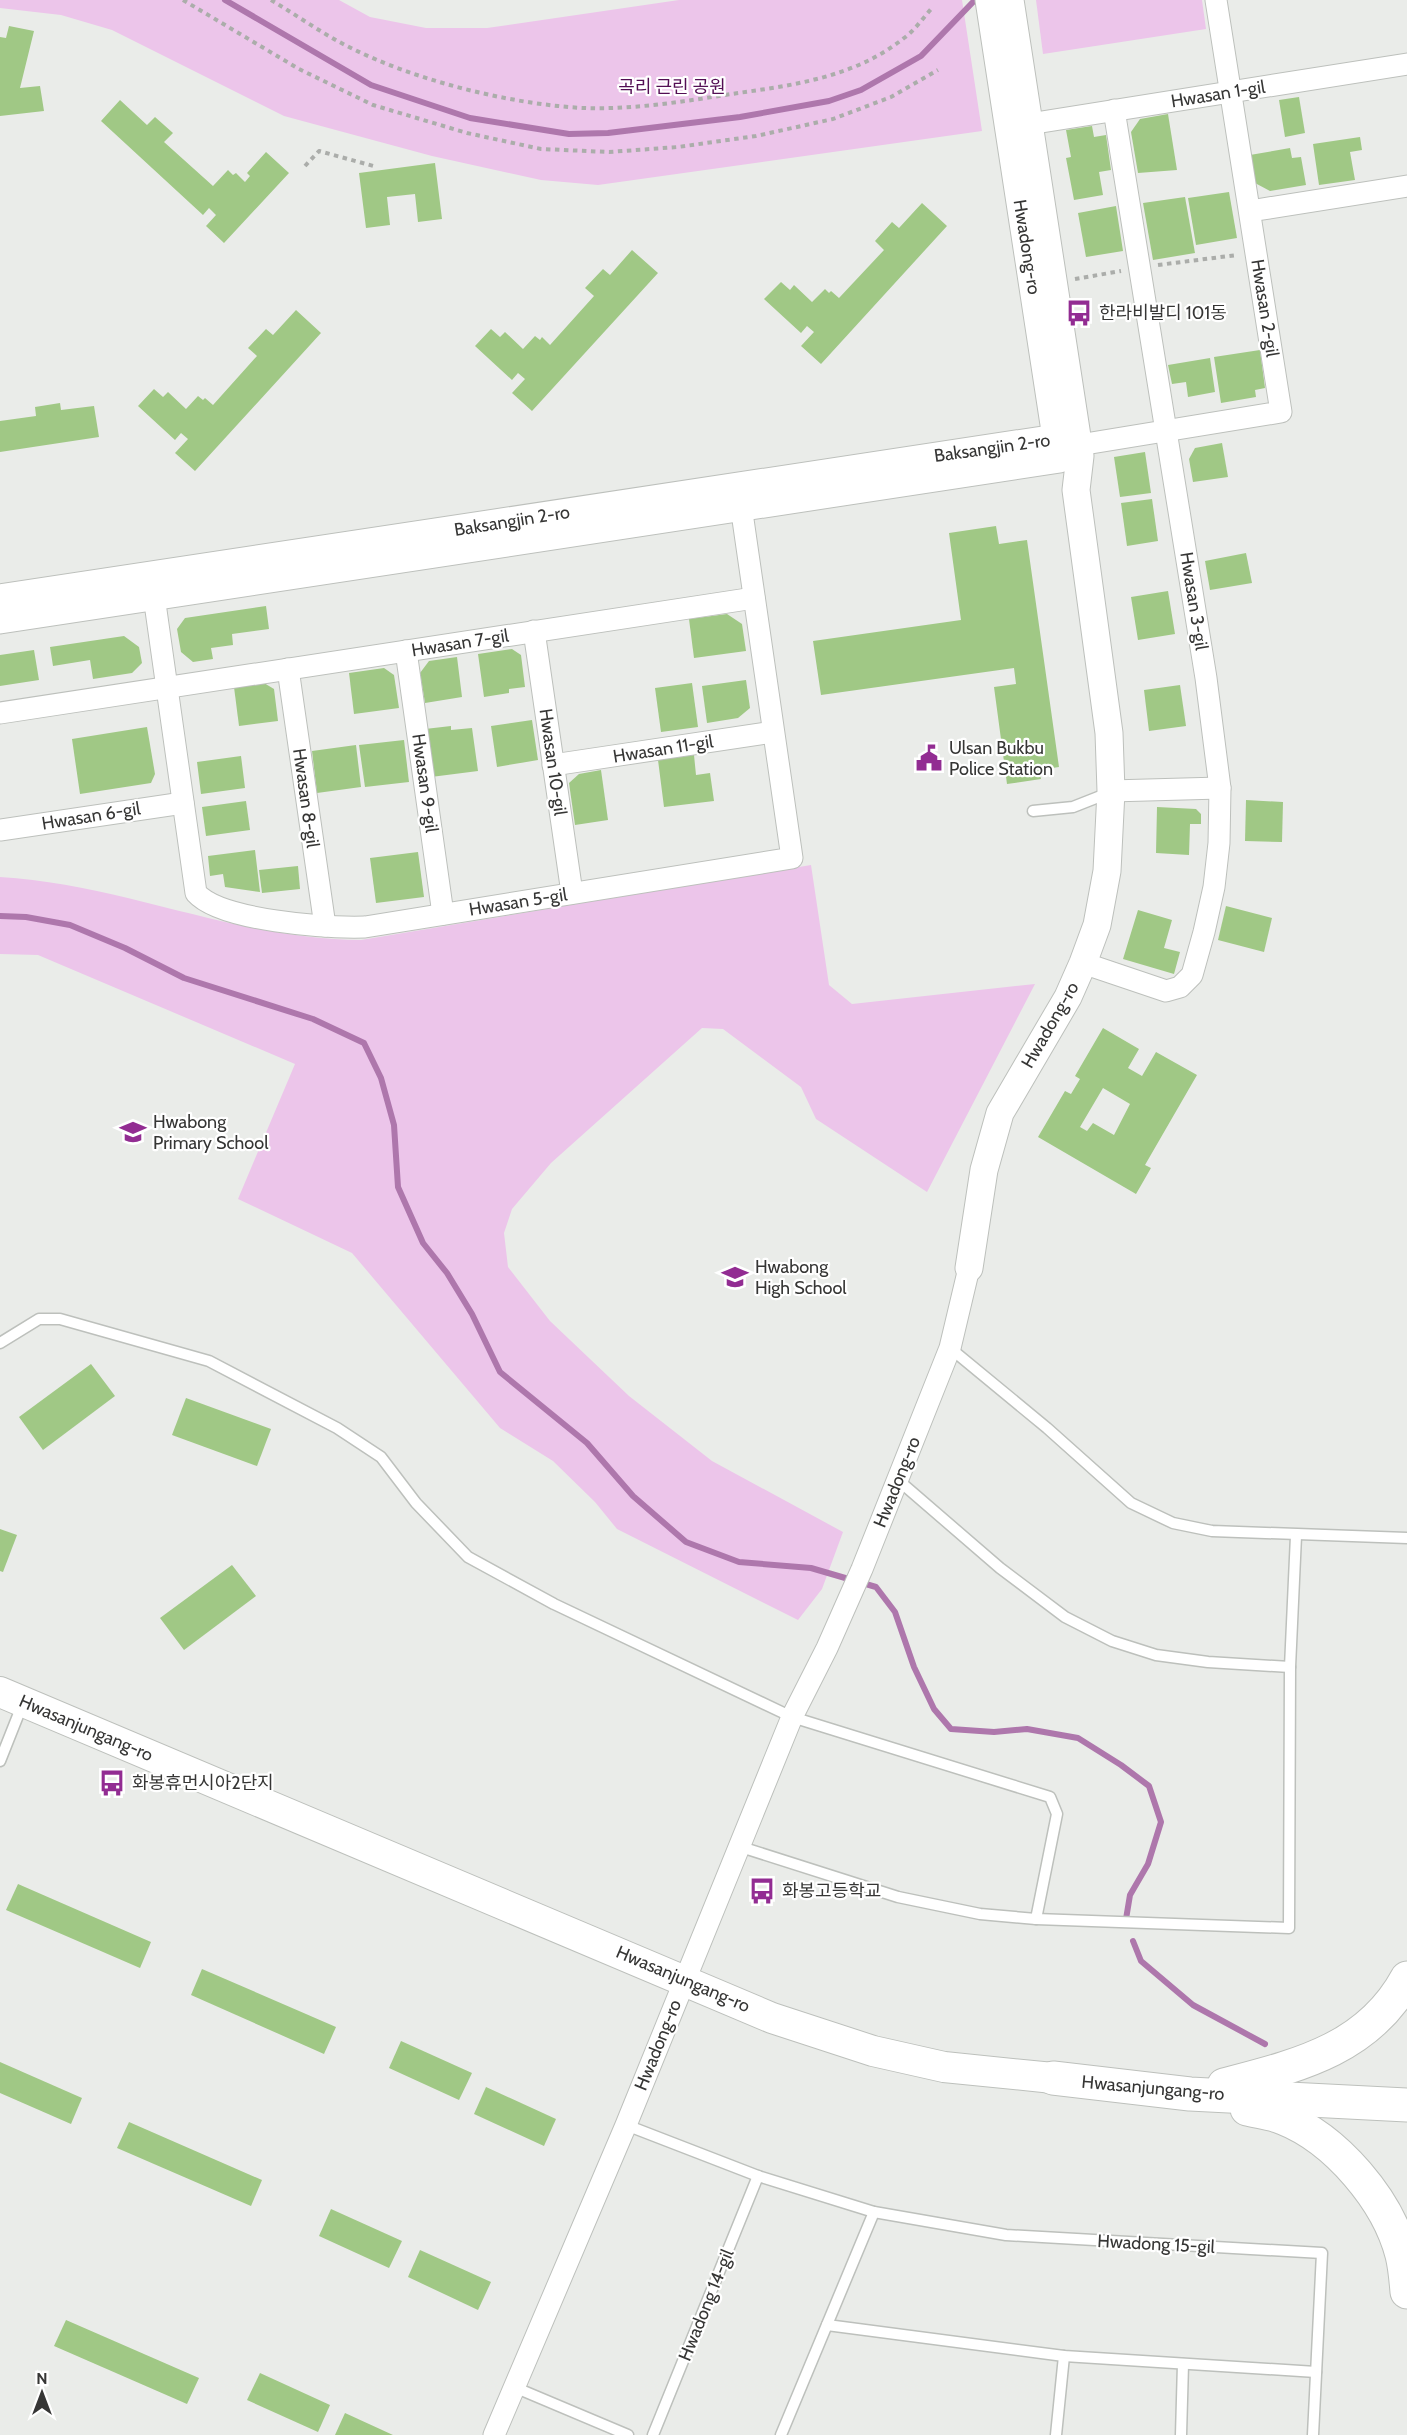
<svg xmlns="http://www.w3.org/2000/svg" width="1407" height="2435" viewBox="0 0 1407 2435" font-family="Cabin,'Noto Sans KR',sans-serif">
<rect width="100%" height="100%" fill="#eaece9"/>
<g fill="#ecc5ea">
<polygon points="0,0 339,0 370,17 426,28 487,28 679,0 962,0 982,131 598,185 541,180 432,156 284,116 112,30 61,15 0,8"/>
<polygon points="1036,0 1202,0 1206,29 1043,54"/>
<path d="M 811,865 L 829,985 L 852,1004 L 1035,984 L 927,1192 L 816,1119 L 801,1087 L 723,1029 L 702,1028 L 551,1163 L 512,1209 L 504,1233 L 508,1267 L 550,1321 L 629,1396 L 712,1461 L 843,1532 L 822,1589 L 798,1620 L 617,1529 L 595,1502 L 553,1461 L 500,1428 L 352,1253 L 238,1199 L 295,1064 L 38,955 L 0,954 L 0,877 C 123,884 238,940 361,940 Z"/>
</g>
<g fill="none" stroke-linecap="round" stroke-linejoin="round">
<g stroke="#ae77ac" stroke-width="6">
<polyline points="225,0 371,85 470,118 569,134 608,133 740,117 829,101 861,90 921,56 975,0"/>
<polyline points="0,916 26,917 70,925 125,948 184,978 313,1019 364,1043 381,1078 394,1125 398,1187 423,1243 447,1273 472,1314 500,1372 587,1443 633,1496 686,1542 739,1562 811,1568 876,1587 895,1612 914,1667 934,1709 951,1729 994,1732 1027,1729 1078,1738 1121,1765 1149,1786 1161,1822 1148,1864 1130,1895 1126,1919"/>
<polyline points="1133,1941 1141,1961 1193,2005 1265,2044"/>
</g>
</g>
<g fill="#a0c885" fill-rule="evenodd">
<polygon points="9,26 34,31 20,88 40,86 44,111 0,116 0,37 6,38"/>
<polygon points="1299,97 1305,133 1285,137 1279,100"/>
<polygon points="120,100 147,125 155,117 173,133 164,142 213,186 228,170 233,175 236,173 245,182 250,176 247,173 266,152 289,173 224,243 206,226 216,215 209,208 203,215 101,121"/>
<polygon points="1168,114 1177,170 1138,173 1131,132 1140,119"/>
<polygon points="1092,126 1094,137 1106,135 1111,170 1099,172 1103,195 1074,200 1066,158 1071,157 1066,130"/>
<polygon points="1360,137 1362,150 1350,152 1355,180 1319,185 1313,144"/>
<polygon points="1290,148 1292,158 1301,157 1306,185 1270,191 1255,183 1250,155"/>
<polygon points="435,163 442,219 418,222 415,194 387,197 390,225 366,228 359,173"/>
<polygon points="1229,192 1237,238 1196,245 1188,198"/>
<polygon points="1185,197 1195,253 1153,260 1143,203"/>
<polygon points="922,203 947,226 821,364 801,346 814,332 807,326 801,333 764,299 781,282 790,290 794,285 812,302 825,289 829,293 831,291 839,298 884,250 875,241 892,222 899,228"/>
<polygon points="1116,206 1123,251 1086,257 1078,213"/>
<polygon points="632,250 658,273 532,411 512,393 525,379 518,373 512,380 475,346 491,329 500,337 505,332 523,349 535,336 540,340 542,337 550,345 594,296 585,288 603,269 610,275"/>
<polygon points="296,310 321,333 195,471 175,453 188,439 181,433 175,440 138,406 154,389 163,397 168,392 186,409 198,396 203,400 205,398 213,405 257,356 248,348 266,329 273,335"/>
<polygon points="1260,350 1265,388 1255,390 1256,397 1221,403 1214,357"/>
<polygon points="1210,358 1215,392 1188,397 1186,382 1172,384 1168,365"/>
<polygon points="60,403 61,410 94,406 99,437 0,452 0,421 36,416 35,407"/>
<polygon points="1222,443 1228,477 1193,482 1189,459 1195,448"/>
<polygon points="1145,452 1151,493 1120,497 1114,457"/>
<polygon points="1152,499 1158,541 1127,546 1121,503"/>
<polygon points="996,526 999,544 1027,540 1059,767 1039,770 1041,779 1007,784 994,687 1016,684 1014,668 821,695 813,641 961,620 949,533"/>
<polygon points="1246,553 1252,583 1210,590 1205,561"/>
<polygon points="1168,591 1175,634 1138,640 1131,597"/>
<polygon points="266,606 269,629 232,634 233,645 211,648 213,659 193,662 181,652 177,629 185,618"/>
<polygon points="727,614 742,624 746,651 694,658 689,619"/>
<polygon points="124,636 139,647 142,663 132,673 93,679 90,660 53,666 50,647"/>
<polygon points="512,649 521,655 525,687 509,689 509,693 484,697 478,654"/>
<polygon points="34,650 39,680 0,686 0,655"/>
<polygon points="457,657 462,697 425,703 420,673 429,661"/>
<polygon points="384,668 394,675 399,708 354,714 349,673"/>
<polygon points="746,680 750,708 738,718 707,723 702,686"/>
<polygon points="264,683 274,689 278,721 239,726 234,687"/>
<polygon points="692,683 698,727 661,732 655,688"/>
<polygon points="1180,685 1186,726 1149,731 1144,690"/>
<polygon points="532,720 538,760 497,767 491,726"/>
<polygon points="451,726 451,730 472,728 478,771 431,777 425,729"/>
<polygon points="147,727 155,774 151,783 80,794 72,739"/>
<polygon points="404,740 409,782 365,787 359,745"/>
<polygon points="356,745 361,787 317,793 312,751"/>
<polygon points="694,755 696,775 710,773 714,801 664,807 658,760"/>
<polygon points="241,756 245,788 201,794 197,762"/>
<polygon points="601,770 608,820 575,825 569,783 579,774"/>
<polygon points="1246,800 1283,802 1282,842 1245,841"/>
<polygon points="246,801 250,830 206,836 202,807"/>
<polygon points="1157,807 1196,809 1201,814 1201,824 1190,824 1189,855 1156,853"/>
<polygon points="255,850 260,892 225,887 223,874 210,876 208,856"/>
<polygon points="418,852 424,897 376,903 370,858"/>
<polygon points="298,866 300,889 262,893 259,870"/>
<polygon points="1226,906 1272,918 1264,952 1218,940"/>
<polygon points="1138,910 1172,920 1164,948 1180,952 1174,974 1123,959"/>
<path d="M 1103,1028 L 1139,1049 L 1128,1068 L 1142,1076 L 1156,1052 L 1197,1075 L 1145,1165 L 1151,1168 L 1136,1194 L 1038,1137 L 1065,1091 L 1071,1094 L 1080,1079 L 1075,1076 ZM 1103,1088 L 1130,1104 L 1114,1135 L 1093,1123 L 1087,1131 L 1080,1127 Z"/>
<polygon points="91,1364 115,1396 43,1450 19,1417"/>
<polygon points="186,1398 271,1429 257,1466 172,1435"/>
<polygon points="0,1529 17,1535 3,1572 0,1571"/>
<polygon points="232,1565 256,1596 184,1650 160,1618"/>
<polygon points="18,1884 151,1942 140,1968 6,1910"/>
<polygon points="202,1969 336,2027 324,2054 191,1995"/>
<polygon points="401,2041 472,2073 459,2100 389,2068"/>
<polygon points="0,2062 82,2098 71,2124 0,2093"/>
<polygon points="486,2087 556,2119 544,2146 474,2114"/>
<polygon points="129,2122 262,2180 251,2206 117,2148"/>
<polygon points="331,2209 402,2241 389,2268 319,2236"/>
<polygon points="420,2250 491,2282 478,2310 408,2277"/>
<polygon points="66,2320 199,2378 187,2404 54,2346"/>
<polygon points="260,2373 330,2405 318,2432 247,2400"/>
<polygon points="345,2413 393,2435 335,2435"/>
</g>
<g fill="none" stroke-linecap="round" stroke-linejoin="round">
<g stroke="#bdc0bc" stroke-width="13">
<g id="service">
<polyline points="1033,811 1073,807 1111,792"/>
<polyline points="0,1343 39,1319 60,1319 209,1361 337,1428 381,1457 416,1503 468,1557 554,1604 792,1717 1050,1797 1057,1814 1036,1919"/>
<polyline points="950,1348 1047,1428 1131,1503 1173,1523 1212,1531 1407,1538"/>
<polyline points="898,1480 1000,1568 1065,1617 1112,1641 1156,1655 1208,1662 1290,1667"/>
<polyline points="0,1761 23,1703"/>
<polyline points="741,1847 898,1897 980,1914 1036,1919 1289,1928 1290,1667 1296,1536"/>
<polyline points="626,2125 758,2176 874,2212 1006,2235 1322,2253 1313,2435"/>
<polyline points="827,2325 1064,2356 1316,2372"/>
<polyline points="514,2387 628,2435"/>
<polyline points="653,2435 758,2176"/>
<polyline points="781,2435 874,2212"/>
<polyline points="1056,2435 1064,2356"/>
<polyline points="1181,2435 1183,2364"/>
</g>
</g>
<g stroke="#bdc0bc" stroke-width="23">
<g id="minor">
<polyline points="1029,124 1407,64"/>
<polyline points="1250,211 1407,186"/>
<polyline points="1079,445 1281,412 1216,0"/>
<path d="M 152,582 L 196,893 C 221,921 327,928 365,927 L 792,858 L 739,492"/>
<polyline points="534,631 572,893"/>
<polyline points="406,651 443,914"/>
<polyline points="288,669 325,926"/>
<polyline points="0,713 754,598"/>
<polyline points="553,765 773,732"/>
<polyline points="1111,791 1220,788"/>
<polyline points="0,830 183,803"/>
<polyline points="1083,963 1166,991 1180,987 1192,975 1204,932 1214,887 1219,843 1220,788 1206,678 1114,110"/>
<polyline points="494,2435 626,2125 792,1717 827,1648 862,1569 950,1348 969,1268"/>
</g>
</g>
<g stroke="#bdc0bc" stroke-width="29">
<g id="tertiary">
<polyline points="989,0 1059,457"/>
<polyline points="0,598 1056,438 1079,445"/>
<polyline points="0,620 1060,459 1079,445"/>
<polyline points="969,1268 984,1170 1000,1113 1068,997 1083,963 1097,925 1107,871 1111,791 1109,733 1076,490 1080,456 1010,0"/>
</g>
</g>
<g stroke="#bdc0bc" stroke-width="32">
<polyline id="secondary" points="0,1692 772,2018 873,2051 944,2067 1053,2078"/>
</g>
<g stroke="#bdc0bc" stroke-width="35">
<g id="trunk">
<polyline points="1053,2078 1190,2094 1407,2105"/>
<path d="M 1224,2085 C 1296,2066 1368,2050 1407,1978"/>
<path d="M 1247,2109 C 1259,2112 1272,2113 1283,2118 C 1336,2139 1388,2200 1402,2255 C 1405,2267 1406,2280 1407,2292"/>
</g>
</g>
<g stroke="#abadaa" stroke-width="4" stroke-dasharray="4.5 4.5" stroke-linecap="butt">
<polyline points="183,0 299,69 373,105 467,133 541,149 609,152 678,147 756,136 833,119 891,97 938,70"/>
<path d="M 271,0 C 298,16 324,35 353,49 C 412,78 491,99 558,106 C 617,113 680,102 738,93 C 796,85 857,76 904,38 C 915,30 923,18 932,8"/>
<polyline points="305,166 319,151 377,167"/>
<polyline points="1158,265 1237,255"/>
<polyline points="1075,279 1121,271"/>
</g>
<use href="#service" stroke="#fff" stroke-width="10"/>
<use href="#minor" stroke="#fff" stroke-width="21"/>
<use href="#tertiary" stroke="#fff" stroke-width="27"/>
<use href="#secondary" stroke="#fff" stroke-width="30"/>
<use href="#trunk" stroke="#fff" stroke-width="33"/>
</g>
<defs>
<g id="bus-bare" transform="scale(2.07)"><path d="M-5-6H5V4H4V6H2V4H-2V6H-4V4H-5ZM-3.5-4V0h7V-4ZM-3.5 1.2v1.5H-2V1.2ZM2 1.2v1.5H3.5V1.2Z" fill="#922c92" stroke="#fff" stroke-width="2.5" paint-order="stroke"/></g>
<g id="civic-bare" transform="scale(2.07)"><path d="M-.6-6.5H3V-4.5H.6V-3L4-1V1h2V6H-6V1h2V-1L-.6-3ZM-1.2 2.5V6h2.4V2.5Z" fill="#922c92" stroke="#fff" stroke-width="2.5" paint-order="stroke"/></g>
<g id="school-bare" transform="scale(2.07)"><path d="M0-5L7-2L0 1L-7-2ZM-4 1L0 2.5L4 1V4Q0 6-4 4Z" fill="#922c92" stroke="#fff" stroke-width="2.5" paint-order="stroke"/></g>
</defs>
<g fill-rule="evenodd">
<use href="#bus-bare" x="1079" y="313"/>
<use href="#civic-bare" x="929" y="758"/>
<use href="#school-bare" x="133" y="1132"/>
<use href="#school-bare" x="735" y="1277"/>
<use href="#bus-bare" x="112" y="1783"/>
<use href="#bus-bare" x="762" y="1891"/>
</g>
<g text-anchor="middle" stroke-width="4.5" stroke-linejoin="round" paint-order="stroke">
<g font-size="18" fill="#530e54" stroke="#fff">
<text x="672" y="93">곡리 근린 공원</text>
</g>
<g font-size="18" fill="#363635" stroke="#fff">
<text transform="translate(1218 94) rotate(-9)" y="6">Hwasan 1-gil</text>
<text transform="translate(1027 247) rotate(81)" y="6">Hwadong-ro</text>
<text transform="translate(1265 308) rotate(81)" y="6">Hwasan 2-gil</text>
<text transform="translate(992 448) rotate(-8)" y="6">Baksangjin 2-ro</text>
<text transform="translate(512 521) rotate(-9)" y="6">Baksangjin 2-ro</text>
<text transform="translate(1194 601) rotate(81)" y="6">Hwasan 3-gil</text>
<text transform="translate(460 643) rotate(-9)" y="6">Hwasan 7-gil</text>
<text transform="translate(663 749) rotate(-9)" y="6">Hwasan 11-gil</text>
<text transform="translate(553 762) rotate(82)" y="6">Hwasan 10-gil</text>
<text transform="translate(425 783) rotate(82)" y="6">Hwasan 9-gil</text>
<text transform="translate(306 798) rotate(82)" y="6">Hwasan 8-gil</text>
<text transform="translate(91 816) rotate(-9)" y="6">Hwasan 6-gil</text>
<text transform="translate(518 902) rotate(-9)" y="6">Hwasan 5-gil</text>
<text transform="translate(1050 1025) rotate(-60)" y="6">Hwadong-ro</text>
<text transform="translate(897 1482) rotate(-68)" y="6">Hwadong-ro</text>
<text transform="translate(86 1728) rotate(23)" y="6">Hwasanjungang-ro</text>
<text transform="translate(683 1979) rotate(23)" y="6">Hwasanjungang-ro</text>
<text transform="translate(658 2045) rotate(-68)" y="6">Hwadong-ro</text>
<text transform="translate(1153 2088) rotate(5)" y="6">Hwasanjungang-ro</text>
<text transform="translate(1156 2244) rotate(3)" y="6">Hwadong 15-gil</text>
<text transform="translate(706 2305) rotate(-68)" y="6">Hwadong 14-gil</text>
</g>
<g font-size="18" fill="#363635" stroke="#fff" text-anchor="start">
<text x="1099" y="319">한라비발디 101동</text>
<text x="949" y="754">Ulsan Bukbu<tspan x="949" dy="21">Police Station</tspan></text>
<text x="153" y="1128">Hwabong<tspan x="153" dy="21">Primary School</tspan></text>
<text x="755" y="1273">Hwabong<tspan x="755" dy="21">High School</tspan></text>
<text x="132" y="1789">화봉휴먼시아2단지</text>
<text x="782" y="1897">화봉고등학교</text>
</g>
</g>
<g transform="translate(42 2393)" stroke="#ffffff" stroke-width="4.5" paint-order="stroke">
<path d="M0-4.5L10 22L0 15L-10 22Z" fill="#363635"/>
<text y="-9" font-size="16" font-weight="bold" text-anchor="middle" fill="#363635">N</text>
</g>
</svg>
